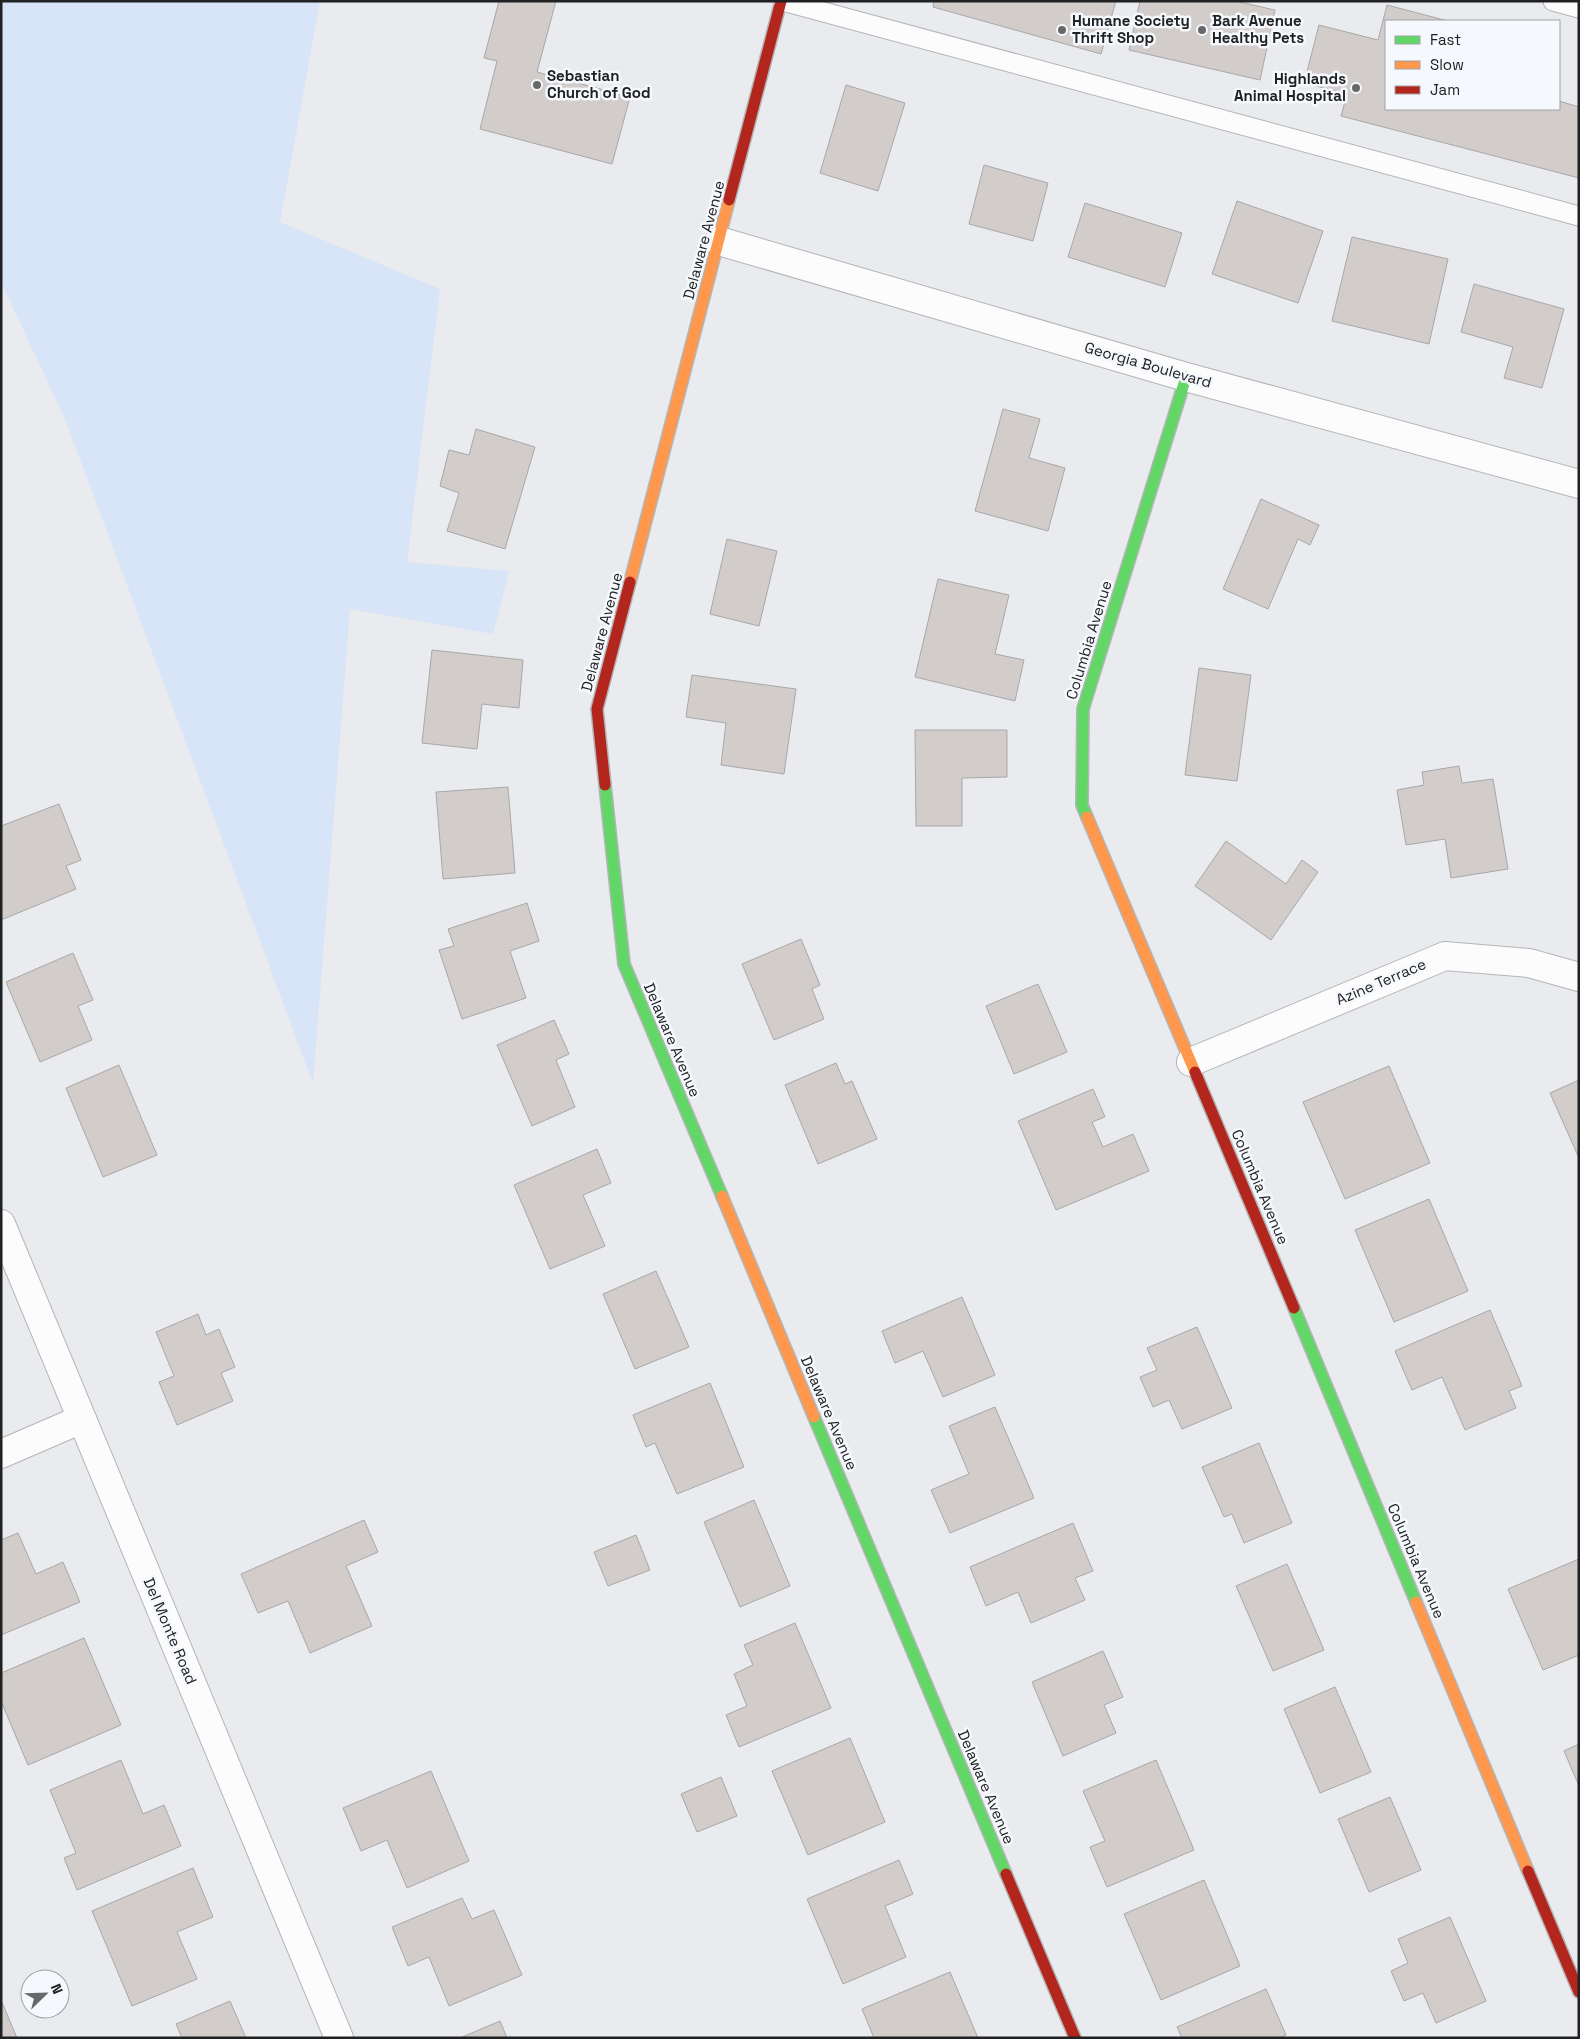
<svg xmlns="http://www.w3.org/2000/svg" width="1580" height="2039" viewBox="0 0 1580 2039" font-family="'Space Grotesk',sans-serif">
<rect width="100%" height="100%" fill="#e9ebee"/>
<polygon fill="#d8e4f7" points="1,1 320,1 280,222 440,289 407,562 509,571 493,634 350,609 313,1083 65,419 1,282"/>
<g fill="#d2ccca" stroke="#a8a8a9">
<polygon points="499,1 556,1 537,72 630,97 612,164 480,129 497,61 484,58"/>
<polygon points="934,1 1116,1 1101,54 933,7"/>
<polygon points="1140,1 1235,1 1275,10 1260,80 1129,50"/>
<polygon points="1387,5 1448,21 1386,21 1386,109 1559,109 1559,101 1579,107 1579,178 1341,116 1347,94 1304,83 1319,25 1378,40"/>
<polygon points="846,85 905,103 878,191 820,173"/>
<polygon points="984,165 1048,183 1033,241 969,224"/>
<polygon points="1237,201 1323,231 1298,303 1212,274"/>
<polygon points="1085,203 1182,233 1165,287 1068,257"/>
<polygon points="1352,237 1448,259 1429,344 1332,321"/>
<polygon points="1474,284 1564,309 1542,388 1504,378 1513,347 1461,332"/>
<polygon points="1003,409 1040,419 1029,458 1065,468 1048,531 975,511"/>
<polygon points="476,429 535,447 505,549 447,531 459,493 440,486 449,450 469,455"/>
<polygon points="1261,499 1319,525 1310,545 1298,539 1268,609 1223,589"/>
<polygon points="727,539 777,551 759,626 710,614"/>
<polygon points="938,579 1009,595 995,654 1024,660 1015,701 915,677"/>
<polygon points="432,650 523,660 519,708 482,704 477,749 422,743"/>
<polygon points="1199,668 1251,675 1237,781 1185,775"/>
<polygon points="692,675 796,689 784,774 721,765 726,723 686,717"/>
<polygon points="915,730 1007,730 1007,777 962,778 962,826 916,826"/>
<polygon points="1459,766 1462,783 1493,779 1508,869 1451,878 1445,839 1406,845 1397,790 1424,785 1422,772"/>
<polygon points="508,787 515,873 443,879 436,792"/>
<polygon points="59,804 81,860 66,866 76,889 1,920 1,826"/>
<polygon points="1226,841 1286,884 1302,860 1318,872 1271,940 1195,886"/>
<polygon points="527,903 539,941 510,951 526,998 462,1019 439,950 454,946 448,929"/>
<polygon points="801,939 820,985 812,989 824,1019 774,1040 742,964"/>
<polygon points="73,953 93,1000 78,1006 92,1040 40,1062 6,982"/>
<polygon points="1038,984 1067,1052 1014,1074 986,1006"/>
<polygon points="554,1020 569,1054 556,1060 575,1107 532,1126 497,1045"/>
<polygon points="836,1063 845,1084 852,1081 877,1139 818,1164 785,1085"/>
<polygon points="119,1065 157,1155 103,1177 66,1088"/>
<polygon points="1389,1066 1430,1163 1345,1199 1303,1102"/>
<polygon points="1579,1080 1579,1158 1550,1093"/>
<polygon points="1093,1089 1105,1117 1092,1122 1103,1147 1133,1134 1149,1171 1056,1210 1018,1121"/>
<polygon points="597,1149 611,1183 583,1195 605,1246 550,1269 514,1185"/>
<polygon points="1429,1199 1468,1291 1394,1322 1355,1230"/>
<polygon points="656,1271 689,1347 635,1369 603,1294"/>
<polygon points="962,1297 995,1375 943,1397 923,1351 895,1363 882,1331"/>
<polygon points="1490,1310 1522,1386 1509,1391 1516,1408 1465,1430 1442,1377 1412,1390 1395,1351"/>
<polygon points="198,1314 206,1335 219,1329 235,1367 221,1373 233,1401 177,1425 159,1382 174,1376 156,1332"/>
<polygon points="1197,1327 1232,1408 1182,1429 1169,1400 1153,1407 1140,1377 1157,1370 1147,1348"/>
<polygon points="710,1383 744,1467 677,1494 655,1443 646,1447 633,1415"/>
<polygon points="995,1407 1034,1498 950,1533 931,1490 969,1474 949,1426"/>
<polygon points="1259,1443 1292,1523 1244,1543 1232,1514 1224,1517 1202,1467"/>
<polygon points="754,1500 790,1586 740,1607 704,1522"/>
<polygon points="364,1520 378,1552 346,1566 372,1626 310,1653 288,1601 258,1613 241,1574"/>
<polygon points="1073,1523 1093,1571 1075,1578 1085,1600 1031,1623 1018,1592 986,1606 970,1567"/>
<polygon points="18,1533 36,1574 63,1562 80,1602 1,1635 1,1540"/>
<polygon points="636,1535 650,1570 608,1586 594,1552"/>
<polygon points="1579,1559 1579,1655 1543,1670 1508,1589"/>
<polygon points="1287,1564 1324,1650 1273,1671 1236,1586"/>
<polygon points="795,1623 831,1708 739,1747 726,1715 747,1706 734,1674 753,1665 744,1645"/>
<polygon points="84,1638 121,1725 28,1765 1,1701 1,1673"/>
<polygon points="1103,1651 1123,1697 1104,1705 1116,1733 1063,1756 1032,1682"/>
<polygon points="1335,1687 1371,1772 1320,1793 1284,1709"/>
<polygon points="850,1738 885,1822 808,1855 772,1771"/>
<polygon points="1579,1744 1579,1786 1564,1751"/>
<polygon points="121,1760 143,1814 164,1805 181,1846 77,1890 64,1858 76,1853 50,1790"/>
<polygon points="1156,1760 1194,1850 1107,1887 1090,1847 1105,1841 1083,1791"/>
<polygon points="431,1771 469,1861 407,1888 387,1840 361,1851 343,1808"/>
<polygon points="721,1777 737,1816 697,1832 681,1794"/>
<polygon points="1390,1797 1421,1870 1369,1892 1338,1819"/>
<polygon points="899,1860 913,1894 885,1906 906,1957 843,1984 807,1899"/>
<polygon points="193,1868 213,1917 177,1932 197,1979 132,2006 92,1911"/>
<polygon points="1204,1880 1240,1966 1161,2000 1124,1914"/>
<polygon points="462,1898 472,1919 494,1910 522,1975 449,2006 429,1957 408,1966 392,1927"/>
<polygon points="1450,1917 1486,2001 1436,2023 1423,1993 1404,2001 1391,1971 1408,1963 1398,1939"/>
<polygon points="950,1972 978,2038 874,2038 862,2009"/>
<polygon points="1266,1989 1286,2035 1279,2038 1182,2038 1177,2027"/>
<polygon points="1,2000 17,2038 1,2038"/>
<polygon points="230,2001 246,2038 182,2038 176,2024"/>
<polygon points="500,2021 507,2038 460,2038"/>
</g>
<g fill="none" stroke-linecap="round" stroke-linejoin="round">
<g stroke="#b3b5b6" stroke-width="21">
<g id="lane">
<polyline points="783,1 1579,216"/>
<polyline points="1553,1 1579,8"/>
</g>
</g>
<g stroke="#b3b5b6" stroke-width="30">
<g id="street">
<polyline points="719,241 1186,377 1579,484"/>
<polyline points="1191,1062 1445,956 1529,963 1579,977"/>
<polyline points="1,1224 339,2038"/>
<polyline points="1,1454 82,1419"/>
</g>
</g>
<g stroke="#b3b5b6" stroke-width="14">
<g id="fast">
<polyline points="605,785 624,964 722,1196"/>
<polyline points="1087,817 1082,805 1083,709 1186,377"/>
<polyline points="1294,1308 1416,1602"/>
<polyline points="814,1417 1006,1874"/>
</g>
</g>
<g stroke="#b3b5b6" stroke-width="14">
<g id="slow">
<polyline points="630,582 729,200"/>
<polyline points="1087,817 1195,1072"/>
<polyline points="722,1196 814,1417"/>
<polyline points="1416,1602 1528,1871"/>
</g>
</g>
<g stroke="#b3b5b6" stroke-width="14">
<g id="jam">
<polyline points="729,200 781,1"/>
<polyline points="605,785 597,709 630,582"/>
<polyline points="1195,1072 1294,1308"/>
<polyline points="1528,1871 1579,1992"/>
<polyline points="1006,1874 1075,2038"/>
</g>
</g>
<use href="#lane" stroke="#fcfcfc" stroke-width="19"/>
<use href="#street" stroke="#fcfcfc" stroke-width="28"/>
<use href="#fast" stroke="#63d668" stroke-width="11"/>
<use href="#slow" stroke="#ff974d" stroke-width="11"/>
<use href="#jam" stroke="#b3261e" stroke-width="11"/>
</g>
<g fill="#66686a" stroke="#f5f8fc" stroke-width="2">
<circle cx="1062" cy="30" r="5"/>
<circle cx="1202" cy="30" r="5"/>
<circle cx="537" cy="85" r="5"/>
<circle cx="1356" cy="88" r="5"/>
</g>
<g text-anchor="middle" stroke-width="5" stroke-linejoin="round" paint-order="stroke">
<g font-size="15" font-weight="bold" fill="#202123" stroke="#f5f8fc" text-anchor="start">
<text x="1072" y="26">Humane Society<tspan x="1072" dy="17">Thrift Shop</tspan></text>
<text x="1212" y="26">Bark Avenue<tspan x="1212" dy="17">Healthy Pets</tspan></text>
<text x="547" y="81">Sebastian<tspan x="547" dy="17">Church of God</tspan></text>
<text x="1346" y="84" text-anchor="end">Highlands<tspan x="1346" dy="17">Animal Hospital</tspan></text>
</g>
<g font-size="15" fill="#202123" stroke="#f5f8fc">
<text transform="translate(704 240) rotate(-75)" y="5">Delaware Avenue</text>
<text transform="translate(1148 365) rotate(16)" y="5">Georgia Boulevard</text>
<text transform="translate(602 632) rotate(-75)" y="5">Delaware Avenue</text>
<text transform="translate(1089 640) rotate(-73)" y="5">Columbia Avenue</text>
<text transform="translate(1381 982) rotate(-23)" y="5">Azine Terrace</text>
<text transform="translate(672 1040) rotate(67)" y="5">Delaware Avenue</text>
<text transform="translate(1260 1187) rotate(67)" y="5">Columbia Avenue</text>
<text transform="translate(829 1413) rotate(67)" y="5">Delaware Avenue</text>
<text transform="translate(1416 1561) rotate(67)" y="5">Columbia Avenue</text>
<text transform="translate(170 1631) rotate(67)" y="5">Del Monte Road</text>
<text transform="translate(986 1787) rotate(67)" y="5">Delaware Avenue</text>
</g>
</g>
<rect width="1580" height="2039" fill="none" stroke="#202123" stroke-width="5"/>
<rect x="1385" y="20" width="175" height="90" fill="#f5f8fc" stroke="#a0a2a5"/>
<rect x="1395" y="36" width="25" height="8" fill="#63d668" stroke="#a0a2a5"/>
<text x="1430" y="45" font-size="15" fill="#202123">Fast</text>
<rect x="1395" y="61" width="25" height="8" fill="#ff974d" stroke="#a0a2a5"/>
<text x="1430" y="70" font-size="15" fill="#202123">Slow</text>
<rect x="1395" y="86" width="25" height="8" fill="#b3261e" stroke="#a0a2a5"/>
<text x="1430" y="95" font-size="15" fill="#202123">Jam</text>
<g transform="translate(45 1994) rotate(67)"><circle r="24" fill="#f5f8fc" stroke="#a0a2a5"/>
<path d="M0-4L9 19L0 12L-9 19Z" fill="#66686a"/>
<text y="-8" font-size="14" font-weight="bold" text-anchor="middle" fill="#202123">N</text>
</g>
</svg>
